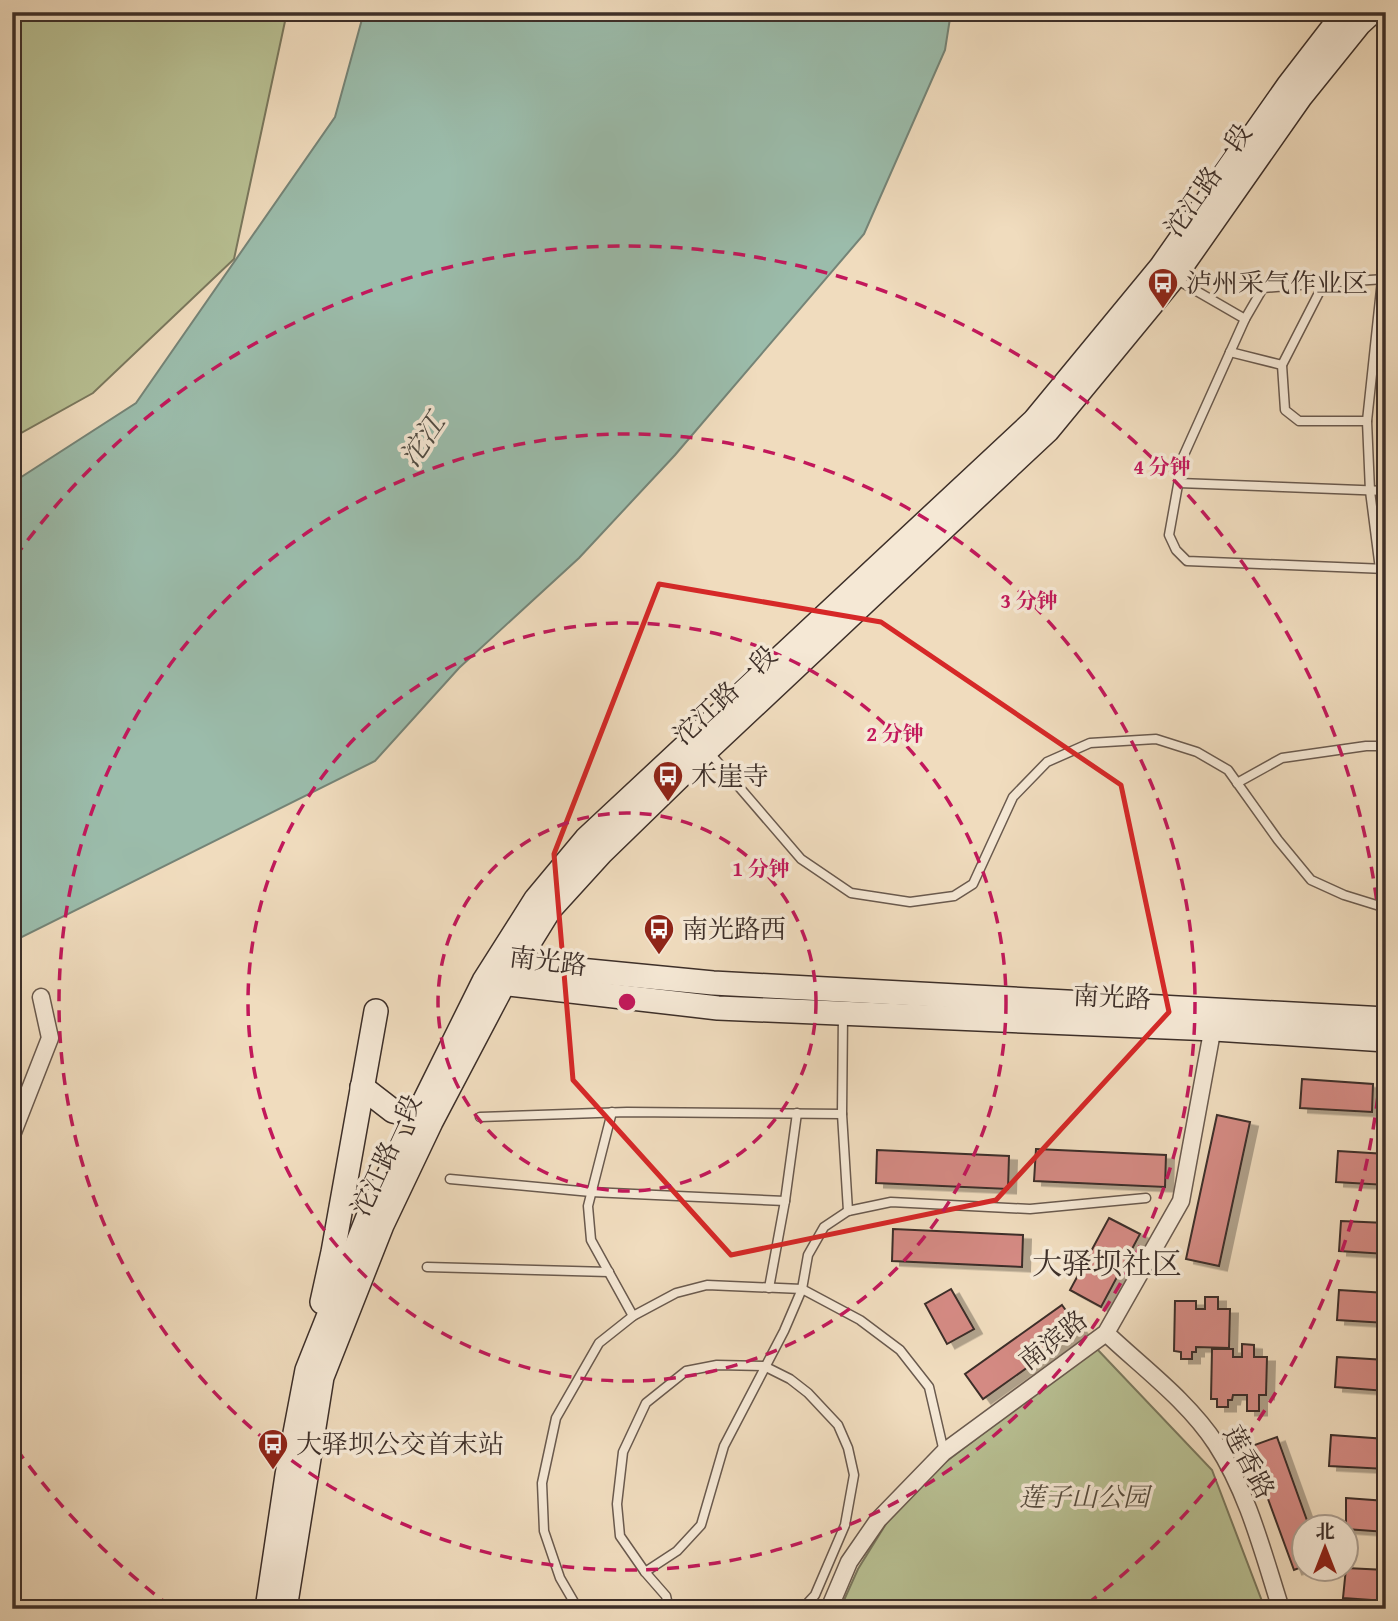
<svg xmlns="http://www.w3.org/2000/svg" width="1398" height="1621" viewBox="0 0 1398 1621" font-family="'Gentium Book Plus','Noto Serif SC',serif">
<defs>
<filter id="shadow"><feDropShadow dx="8" dy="4.5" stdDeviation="0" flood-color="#0004"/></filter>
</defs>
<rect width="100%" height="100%" fill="#f0dcbe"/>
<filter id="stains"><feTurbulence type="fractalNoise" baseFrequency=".00286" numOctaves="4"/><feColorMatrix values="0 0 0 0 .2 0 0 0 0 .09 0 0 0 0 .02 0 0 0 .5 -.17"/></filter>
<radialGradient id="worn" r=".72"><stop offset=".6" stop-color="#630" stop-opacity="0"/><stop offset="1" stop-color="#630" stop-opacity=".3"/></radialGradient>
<g fill="#b8c093" stroke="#7a785e" stroke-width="2">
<polygon points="12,12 287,12 234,259 93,393 12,438"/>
<polygon points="1097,1349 1212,1470 1265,1609 840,1609 858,1569 889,1519 943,1464 1074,1364"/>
</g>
<polygon fill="#9bbcab" stroke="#758477" stroke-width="2" points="364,12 951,12 945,50 864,234 675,455 579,558 459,668 375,761 12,942 12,483 136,403 335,117"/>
<g fill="#d48a83" stroke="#3d2f29" stroke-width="2" filter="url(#shadow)">
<polygon points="1302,1079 1373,1084 1372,1112 1300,1108"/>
<polygon points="1217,1115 1250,1122 1219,1266 1186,1259"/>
<polygon points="1036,1149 1166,1155 1165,1187 1034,1181"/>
<polygon points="877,1150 1009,1156 1008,1189 876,1183"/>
<polygon points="1338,1151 1386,1154 1386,1185 1336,1182"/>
<polygon points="1109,1218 1140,1234 1101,1307 1070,1290"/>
<polygon points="1341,1221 1386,1223 1386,1254 1339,1251"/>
<polygon points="893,1229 1023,1235 1022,1267 892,1261"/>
<polygon points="951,1289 974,1329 947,1344 925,1304"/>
<polygon points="1339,1290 1386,1293 1386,1323 1337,1320"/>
<polygon points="1205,1297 1218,1297 1218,1309 1230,1309 1229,1348 1196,1347 1196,1352 1192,1352 1192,1359 1181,1359 1181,1352 1174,1351 1175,1301 1196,1301 1196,1309 1205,1309"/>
<polygon points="1062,1305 1080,1330 983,1399 965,1374"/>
<polygon points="1242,1344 1254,1345 1254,1357 1267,1357 1266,1395 1259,1395 1259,1411 1247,1411 1247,1395 1233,1395 1232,1400 1228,1400 1228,1407 1217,1407 1217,1399 1211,1399 1212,1349 1233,1349 1233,1357 1242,1357"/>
<polygon points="1337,1357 1386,1360 1386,1391 1335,1387"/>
<polygon points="1331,1435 1386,1439 1386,1469 1329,1466"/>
<polygon points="1277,1437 1309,1526 1304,1526 1304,1566 1294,1570 1249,1447"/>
<polygon points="1346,1498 1386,1501 1386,1532 1346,1529"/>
<polygon points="1346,1568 1386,1570 1386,1601 1343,1598"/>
</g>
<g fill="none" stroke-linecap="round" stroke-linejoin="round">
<g stroke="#6a5a4e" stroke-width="11">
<g id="lane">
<polyline points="1174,278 1245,319 1183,457 1169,535 1176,550 1187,561 1386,569"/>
<polyline points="1245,319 1263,288 1324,283"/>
<polyline points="1230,352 1282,365"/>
<polyline points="1367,421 1299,421 1285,410 1282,365 1324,283 1385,279"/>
<polyline points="1179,483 1386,491"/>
<polyline points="1380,569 1370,491 1367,421 1382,280"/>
<polyline points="709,752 801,859 851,893 910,902 954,896 973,884 1013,797 1047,762 1090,743 1156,739 1197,752 1228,770 1278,840 1311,880 1344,895 1386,908"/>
<polyline points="1237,783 1282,758 1366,746 1386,746"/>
<polyline points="843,1014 842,1114 848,1211"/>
<polyline points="612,1112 588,1206 591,1240 633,1316"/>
<polyline points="480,1117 627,1112 842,1114"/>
<polyline points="450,1179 591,1192 785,1201"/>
<polyline points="427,1267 609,1272"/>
<polyline points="769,1288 785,1201 797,1113"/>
<polyline points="645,1572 677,1551 701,1525 724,1446 784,1331 802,1289 808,1255 824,1227 848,1211 891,1202 1030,1209 1146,1198"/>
<polyline points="578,1609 560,1578 544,1531 542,1483 556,1418 599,1343 633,1316 676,1293 707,1285 802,1289 860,1320 900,1350 929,1387 944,1452"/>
<polyline points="669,1609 666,1596 645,1572 620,1536 617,1504 623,1452 646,1403 686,1371 717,1365 764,1366 790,1379 808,1393 838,1425 848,1448 854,1475 845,1525 815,1595 802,1609"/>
</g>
</g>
<g stroke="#6a5a4e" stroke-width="19">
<g id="street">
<polyline points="12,1135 50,1038 41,997"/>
<path d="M 1106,1333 C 1143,1368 1188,1401 1216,1444 C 1248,1493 1263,1553 1281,1609"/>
<polyline points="829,1609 849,1562 878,1520 944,1452 1106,1333 1181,1201 1214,1021"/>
</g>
</g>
<g stroke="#3d2f29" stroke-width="26">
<g id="secondary">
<polyline points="506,969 517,964 713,983 1386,1019"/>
<polyline points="491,982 718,1008 1214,1029 1386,1040"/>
<polyline points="362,1087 393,1111 417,1116"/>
<polyline points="420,1110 484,981 536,899 586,839 1034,421 1161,267 1288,86 1345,12"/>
<polyline points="322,1302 333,1252 376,1011"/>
<polyline points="267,1609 287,1475 307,1370 368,1217 404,1144"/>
<polyline points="285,1609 322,1377 382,1225 431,1122 503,985 550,909 601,853 707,750 1048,430 1174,277 1301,96 1359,24 1372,12"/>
</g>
</g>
<use href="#lane" stroke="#f5e8d5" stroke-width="8"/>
<use href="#street" stroke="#f5e8d5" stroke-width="16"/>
<use href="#secondary" stroke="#f5e8d5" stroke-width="23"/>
</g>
<path fill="none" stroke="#d62828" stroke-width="5" stroke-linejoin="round" d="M 659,584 L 881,622 L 1121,785 L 1169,1012 L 996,1200 L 731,1255 L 573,1080 L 554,854 Z"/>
<g fill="none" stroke="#c2185b" stroke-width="3.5" stroke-dasharray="12 9">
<circle cx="627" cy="1002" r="189"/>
<circle cx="627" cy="1002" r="379"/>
<circle cx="627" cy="1002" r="568"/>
<path d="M171 1607A757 757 0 0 1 15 1447M15 557A757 757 0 1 1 1083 1607"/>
</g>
<defs>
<g id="bus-pin" transform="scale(1.575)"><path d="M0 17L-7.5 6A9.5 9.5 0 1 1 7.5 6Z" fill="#8f2418" stroke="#f5e8d5"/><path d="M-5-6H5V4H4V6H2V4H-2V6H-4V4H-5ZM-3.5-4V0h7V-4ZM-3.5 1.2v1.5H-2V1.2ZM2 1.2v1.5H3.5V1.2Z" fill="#fff"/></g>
</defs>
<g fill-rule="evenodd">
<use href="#bus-pin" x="1163" y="283"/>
<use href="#bus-pin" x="668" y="776"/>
<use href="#bus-pin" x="659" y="929"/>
<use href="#bus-pin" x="273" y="1444"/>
</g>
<g text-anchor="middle" stroke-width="7" stroke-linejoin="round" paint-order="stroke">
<g font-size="26" fill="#3d2f29" stroke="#f5e8d5">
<text transform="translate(1208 180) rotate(-55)" y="9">沱江路一段</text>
<text transform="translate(725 695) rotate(-43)" y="9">沱江路一段</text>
<text transform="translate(548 961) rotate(7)" y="9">南光路</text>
<text transform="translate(1112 997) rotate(3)" y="9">南光路</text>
<text transform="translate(386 1155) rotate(-65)" y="9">沱江路一段</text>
<text transform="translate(1053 1340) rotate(-38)" y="9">南滨路</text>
<text transform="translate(1249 1462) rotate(62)" y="9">莲香路</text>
</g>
<g font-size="26" fill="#3d2f29" stroke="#f5e8d5" text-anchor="start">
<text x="1186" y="292">泸州采气作业区</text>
<text x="691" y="785">木崖寺</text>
<text x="682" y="938">南光路西</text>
<text x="296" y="1453">大驿坝公交首末站</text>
</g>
<g font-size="26" font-style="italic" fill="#564c3e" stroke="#f5e8d5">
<text x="1084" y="1506">莲子山公园</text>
</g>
<g font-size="28" font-style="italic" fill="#504b43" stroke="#f5e8d5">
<text transform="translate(422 440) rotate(-56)" y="10">沱江</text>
</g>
<g font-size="30" fill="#3d2f29" stroke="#f5e8d5">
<text x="1107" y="1274">大驿坝社区</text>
</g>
</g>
<circle cx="627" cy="1002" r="10" fill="#c2185b" stroke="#f5e8d5" stroke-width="3.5"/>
<g font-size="21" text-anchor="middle" font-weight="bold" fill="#c2185b" stroke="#f5e8d5" stroke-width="7" stroke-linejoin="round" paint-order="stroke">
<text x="1162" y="474">4 分钟</text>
<text x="1029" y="608">3 分钟</text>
<text x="895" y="741">2 分钟</text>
<text x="761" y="876">1 分钟</text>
</g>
<rect width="1398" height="1621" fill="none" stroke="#f0dcbe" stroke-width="42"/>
<rect x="14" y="14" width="1370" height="1593" fill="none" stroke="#3d2f29" stroke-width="3.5"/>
<rect x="21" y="21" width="1356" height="1579" fill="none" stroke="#3d2f29" stroke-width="2"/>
<g transform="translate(1325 1548)"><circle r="33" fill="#f5e8d5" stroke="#ab9e90" stroke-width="2"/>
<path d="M0-5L12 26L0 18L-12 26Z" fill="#8f2418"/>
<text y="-10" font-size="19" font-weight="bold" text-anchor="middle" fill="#3d2f29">北</text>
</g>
<rect width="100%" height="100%" filter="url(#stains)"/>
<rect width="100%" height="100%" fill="url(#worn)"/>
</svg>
